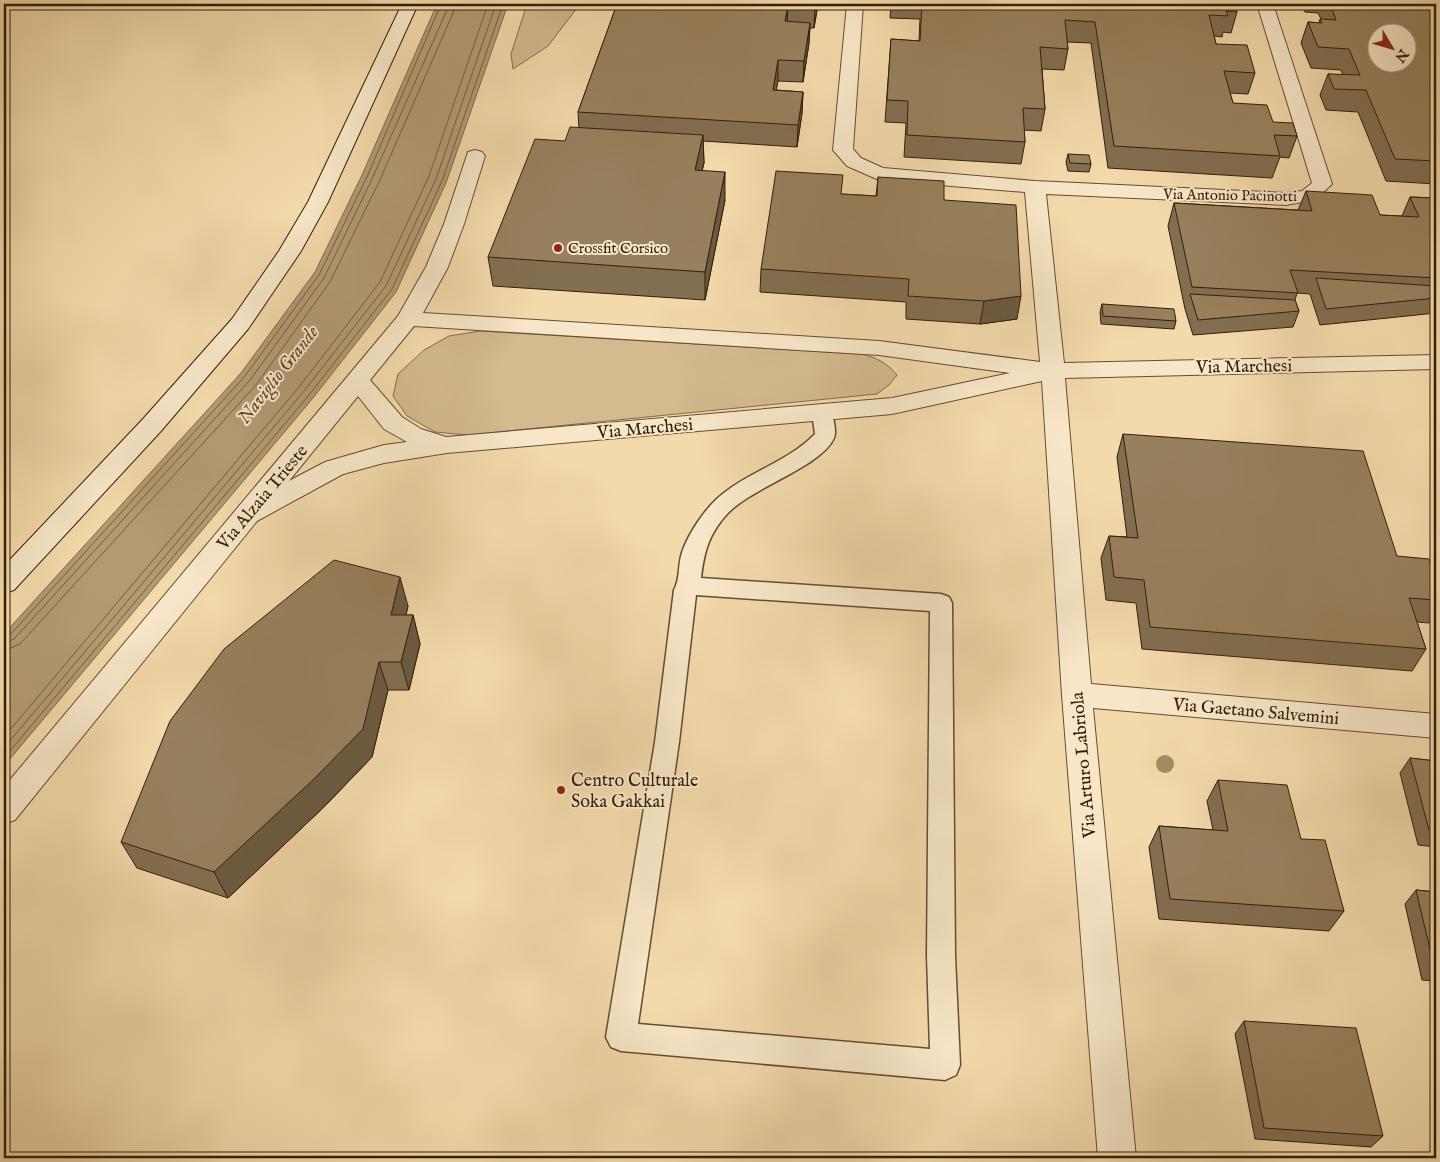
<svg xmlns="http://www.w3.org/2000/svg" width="1440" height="1162" viewBox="0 0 1440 1162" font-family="'IM FELL English',serif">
<rect width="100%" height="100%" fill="#f3daaa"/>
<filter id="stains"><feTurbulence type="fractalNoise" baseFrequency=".004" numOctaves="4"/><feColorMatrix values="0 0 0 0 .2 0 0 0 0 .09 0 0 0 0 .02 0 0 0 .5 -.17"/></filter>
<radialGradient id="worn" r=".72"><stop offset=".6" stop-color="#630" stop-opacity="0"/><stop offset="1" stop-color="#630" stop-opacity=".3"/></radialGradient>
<g fill="#d3ba8f" stroke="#846c4c">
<polygon points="527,4 580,4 548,46 513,69 511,54"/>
<path d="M 480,331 L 861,354 C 876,357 887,363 897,375 L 889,385 L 877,394 L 467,435 L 435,432 L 407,416 L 393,396 L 398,374 L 424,350 L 449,336 Z"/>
</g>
<polygon fill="#b29a73" stroke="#806849" points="437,4 508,4 446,183 396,292 313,398 4,766 4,634 241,373 315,272 362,175"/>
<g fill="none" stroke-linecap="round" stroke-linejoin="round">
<g stroke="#735c3e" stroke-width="1">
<polyline points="4,637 10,635 245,376 319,275 367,177 441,4"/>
<polyline points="4,643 14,639 250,380 324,278 372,179 447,10 447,4"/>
<polyline points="4,651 20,644 256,385 330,282 379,182 453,13 455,4"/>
<polyline points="4,737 299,387 380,282 429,176 488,4"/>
<polyline points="4,748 304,391 386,286 436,179 496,4"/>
<polyline points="4,758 309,395 392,289 442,181 503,4"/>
</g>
<g stroke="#644d31" stroke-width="3">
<path id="service" d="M 822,406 L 829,408 C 833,415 837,431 834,438 C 822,466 753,487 728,513 C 709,533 704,552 701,578 L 941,594 L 949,597 L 952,603 L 955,956 L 960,1065 L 956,1075 L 945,1080 L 621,1051 L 611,1047 L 606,1037 L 655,742 L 674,590 C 680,579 678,568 681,556 C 685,541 695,525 705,512 C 733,475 783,467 815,434 L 812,413 L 815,408 ZM 696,595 L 930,611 L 927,956 L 930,1049 L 638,1024 L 679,742 Z"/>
</g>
<g stroke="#644d31" stroke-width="2">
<path id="minor" d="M 847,4 L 863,4 L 853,149 L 861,158 L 883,168 L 1035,181 L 1286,193 L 1302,191 L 1312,183 L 1257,4 L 1273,4 L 1332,184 L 1315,200 L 1286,205 L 1046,194 L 1064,363 L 1436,355 L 1436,369 L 1065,378 L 1091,684 L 1436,714 L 1436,738 L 1093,708 L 1136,1158 L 1098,1158 L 1062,695 L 1042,381 L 892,414 L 447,453 L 384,463 L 343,474 L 257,521 L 15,820 L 4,824 L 4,787 L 398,316 L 426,267 L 444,224 L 468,152 L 475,150 L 482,152 L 485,156 L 464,224 L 448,267 L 423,313 L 879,341 L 1040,362 L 1025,192 L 879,180 L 847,166 L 833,150 ZM 414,326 L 879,355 L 1010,373 L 892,398 L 446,437 L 421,429 L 402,417 L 370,380 ZM 358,396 L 384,429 L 407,442 L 384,445 L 325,462 L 289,481 Z"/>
</g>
<g stroke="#341e09" stroke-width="2">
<polygon id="secondary" points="402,4 418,4 328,202 301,251 248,329 161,431 14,590 4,593 4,566 143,419 232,319 279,251 308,202"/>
</g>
<use href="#service" fill="#f7e7c8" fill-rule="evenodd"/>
<use href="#minor" fill="#f7e7c8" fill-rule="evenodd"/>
<use href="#secondary" fill="#f7e7c8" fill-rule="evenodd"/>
</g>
<circle fill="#a48c67" cx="1165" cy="764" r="9"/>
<g fill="#826e50" stroke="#341e09">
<polygon points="617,4 818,4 814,28 810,28 809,43 803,82 778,81 776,90 803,92 802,113 797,147 703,141 704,163 702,171 725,200 705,300 493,286 488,257 565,141 579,128 578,112"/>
<polygon points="891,4 1235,4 1237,12 1231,33 1223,32 1222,37 1214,36 1216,44 1255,73 1248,94 1230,93 1233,103 1273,122 1297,136 1289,158 1280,157 1272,178 1108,168 1091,43 1067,42 1068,49 1064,70 1042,69 1045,109 1041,131 1024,130 1025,142 1021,164 904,157 906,123 885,122 891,39 919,41 920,19 890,18"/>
<polygon points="1285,4 1436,4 1436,184 1386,181 1358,112 1326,110 1320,95 1328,74 1343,75 1341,70 1311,68 1301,43 1308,22 1319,23 1320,19 1321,19 1318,13 1305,12 1303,9 1286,8"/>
<polygon points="1068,154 1091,164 1089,172 1068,171 1066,162"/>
<polygon points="878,177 944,200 1017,319 980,324 906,319 906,302 760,292 761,269 841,194 876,196"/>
<polygon points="1306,191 1380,215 1402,216 1410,197 1436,198 1436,313 1320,325 1310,294 1297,293 1295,300 1299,311 1293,327 1193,335 1185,309 1168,226 1174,203 1298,210"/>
<polygon points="1102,304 1176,321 1174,329 1101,324 1100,312"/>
<polygon points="1123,434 1397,556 1436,580 1436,612 1429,623 1417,622 1426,649 1412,671 1142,649 1136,603 1106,600 1101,558 1109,536 1127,537 1117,457"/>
<polygon points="408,606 406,615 413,615 420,644 409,690 388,690 372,757 325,806 228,898 137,868 121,842"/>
<polygon points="1410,758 1436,761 1436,847 1418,845 1400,773"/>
<polygon points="1218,780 1301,839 1344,911 1329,931 1159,919 1149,847 1159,826 1213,830 1207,801"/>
<polygon points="1416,890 1436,892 1436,981 1422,980 1405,904"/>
<polygon points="1244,1021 1383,1136 1371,1147 1255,1139 1235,1034"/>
</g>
<g fill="#6a5a41" stroke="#341e09">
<polygon points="816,4 818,4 814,28 815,7"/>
<polygon points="788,6 787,26 785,21"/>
<polygon points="810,23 809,43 803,82 804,61"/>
<polygon points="778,60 778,81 772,111 773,90"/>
<polygon points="803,92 802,113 797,147 798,125"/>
<polygon points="703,135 704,163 695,198 695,170"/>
<polygon points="725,172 725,200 705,300 705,272"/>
<polygon points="1021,296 1017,319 980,324 984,301"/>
<polygon points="400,577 408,606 399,643 391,615"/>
<polygon points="413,615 420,644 409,690 401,662"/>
<polygon points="379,662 388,690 372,757 325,806 228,898 214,872"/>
</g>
<g fill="#97805d" stroke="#341e09" fill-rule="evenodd">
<polygon points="617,4 816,4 815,7 788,6 785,21 810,23 804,61 778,60 773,90 803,92 798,125 578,112"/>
<polygon points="922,4 1235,4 1237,12 1226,11 1228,16 1209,15 1216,44 1247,45 1255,73 1224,71 1233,103 1267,105 1273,122 1293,123 1297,136 1274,135 1280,156 1114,146 1095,22 1065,20 1068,49 1040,47 1045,109 1023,108 1025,142 907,135 908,101 887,100 891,39 920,41"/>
<path d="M 1330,4 L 1436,4 L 1436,161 L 1395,159 L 1366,90 L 1334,89 L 1328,74 L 1360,75 L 1349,49 L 1318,47 L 1308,22 L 1322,23 L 1320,19 L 1336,20 ZM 1378,32 L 1408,32 L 1408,62 L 1378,62 Z"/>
<polygon points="570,127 703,135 695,170 725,172 705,272 488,257 535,139 565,141"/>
<polygon points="1068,154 1089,155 1091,164 1070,163"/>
<polygon points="776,171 843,175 841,194 877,196 878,177 944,181 944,200 1016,205 1021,296 984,301 908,296 909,279 761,269"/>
<polygon points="1306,191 1372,195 1380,215 1419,217 1410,197 1436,198 1436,278 1290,270 1298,293 1192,287 1174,203 1312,211"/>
<polygon points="1316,278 1436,286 1436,298 1326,309"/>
<polygon points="1190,294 1295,300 1299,311 1198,320"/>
<polygon points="1102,304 1174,309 1176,321 1103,316"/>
<polygon points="1123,434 1363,451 1397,556 1429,559 1436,580 1436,600 1409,598 1426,649 1150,627 1144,580 1114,577 1109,536 1138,538"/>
<polygon points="334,560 400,577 391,615 413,615 401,662 379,662 363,729 314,779 214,872 121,842 170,721 224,649"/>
<polygon points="1410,758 1436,761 1436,831 1429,830"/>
<polygon points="1218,780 1287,785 1301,839 1325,840 1344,911 1170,899 1159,826 1228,831"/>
<polygon points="1416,890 1436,892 1436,967 1434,966"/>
<polygon points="1244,1021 1356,1028 1383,1136 1264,1128"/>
</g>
<g fill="#8f2418" stroke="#f7e7c8" stroke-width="2">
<circle cx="558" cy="248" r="5"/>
<circle cx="561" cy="790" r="5"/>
</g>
<g text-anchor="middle" stroke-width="4" stroke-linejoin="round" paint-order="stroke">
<g font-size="15" fill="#341e09" stroke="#f7e7c8">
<text transform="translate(1230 195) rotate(1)" y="5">Via Antonio Pacinotti</text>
</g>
<g font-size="15" fill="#341e09" stroke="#f7e7c8" text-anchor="start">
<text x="568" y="253">Crossfit Corsico</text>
</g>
<g font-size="18" fill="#341e09" stroke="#f7e7c8">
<text transform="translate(1244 366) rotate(-1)" y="6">Via Marchesi</text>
<text transform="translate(645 428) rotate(-5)" y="6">Via Marchesi</text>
<text transform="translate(262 497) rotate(-50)" y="6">Via Alzaia Trieste</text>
<text transform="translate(1256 711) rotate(5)" y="6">Via Gaetano Salvemini</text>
<text transform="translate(1083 765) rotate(-95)" y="6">Via Arturo Labriola</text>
</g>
<g font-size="18" fill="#341e09" stroke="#f7e7c8" text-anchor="start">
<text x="571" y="786">Centro Culturale<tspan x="571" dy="21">Soka Gakkai</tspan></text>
</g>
<g font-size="19" font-style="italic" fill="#60492e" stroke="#f7e7c8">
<text transform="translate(277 374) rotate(-52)" y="7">Naviglio Grande</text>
</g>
</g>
<rect width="1440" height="1162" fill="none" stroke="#f3daaa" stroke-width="20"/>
<rect x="5" y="5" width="1430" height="1152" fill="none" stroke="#341e09" stroke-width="2.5"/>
<rect x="10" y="10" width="1420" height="1142" fill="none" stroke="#341e09"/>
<g transform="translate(1392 48) rotate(128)"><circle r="24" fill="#f7e7c8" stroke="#a9977c"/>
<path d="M0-4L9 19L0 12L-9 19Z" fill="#8f2418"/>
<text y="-8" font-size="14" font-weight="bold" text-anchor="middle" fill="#341e09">N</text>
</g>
<rect width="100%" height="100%" filter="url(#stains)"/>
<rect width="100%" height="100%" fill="url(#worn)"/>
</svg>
